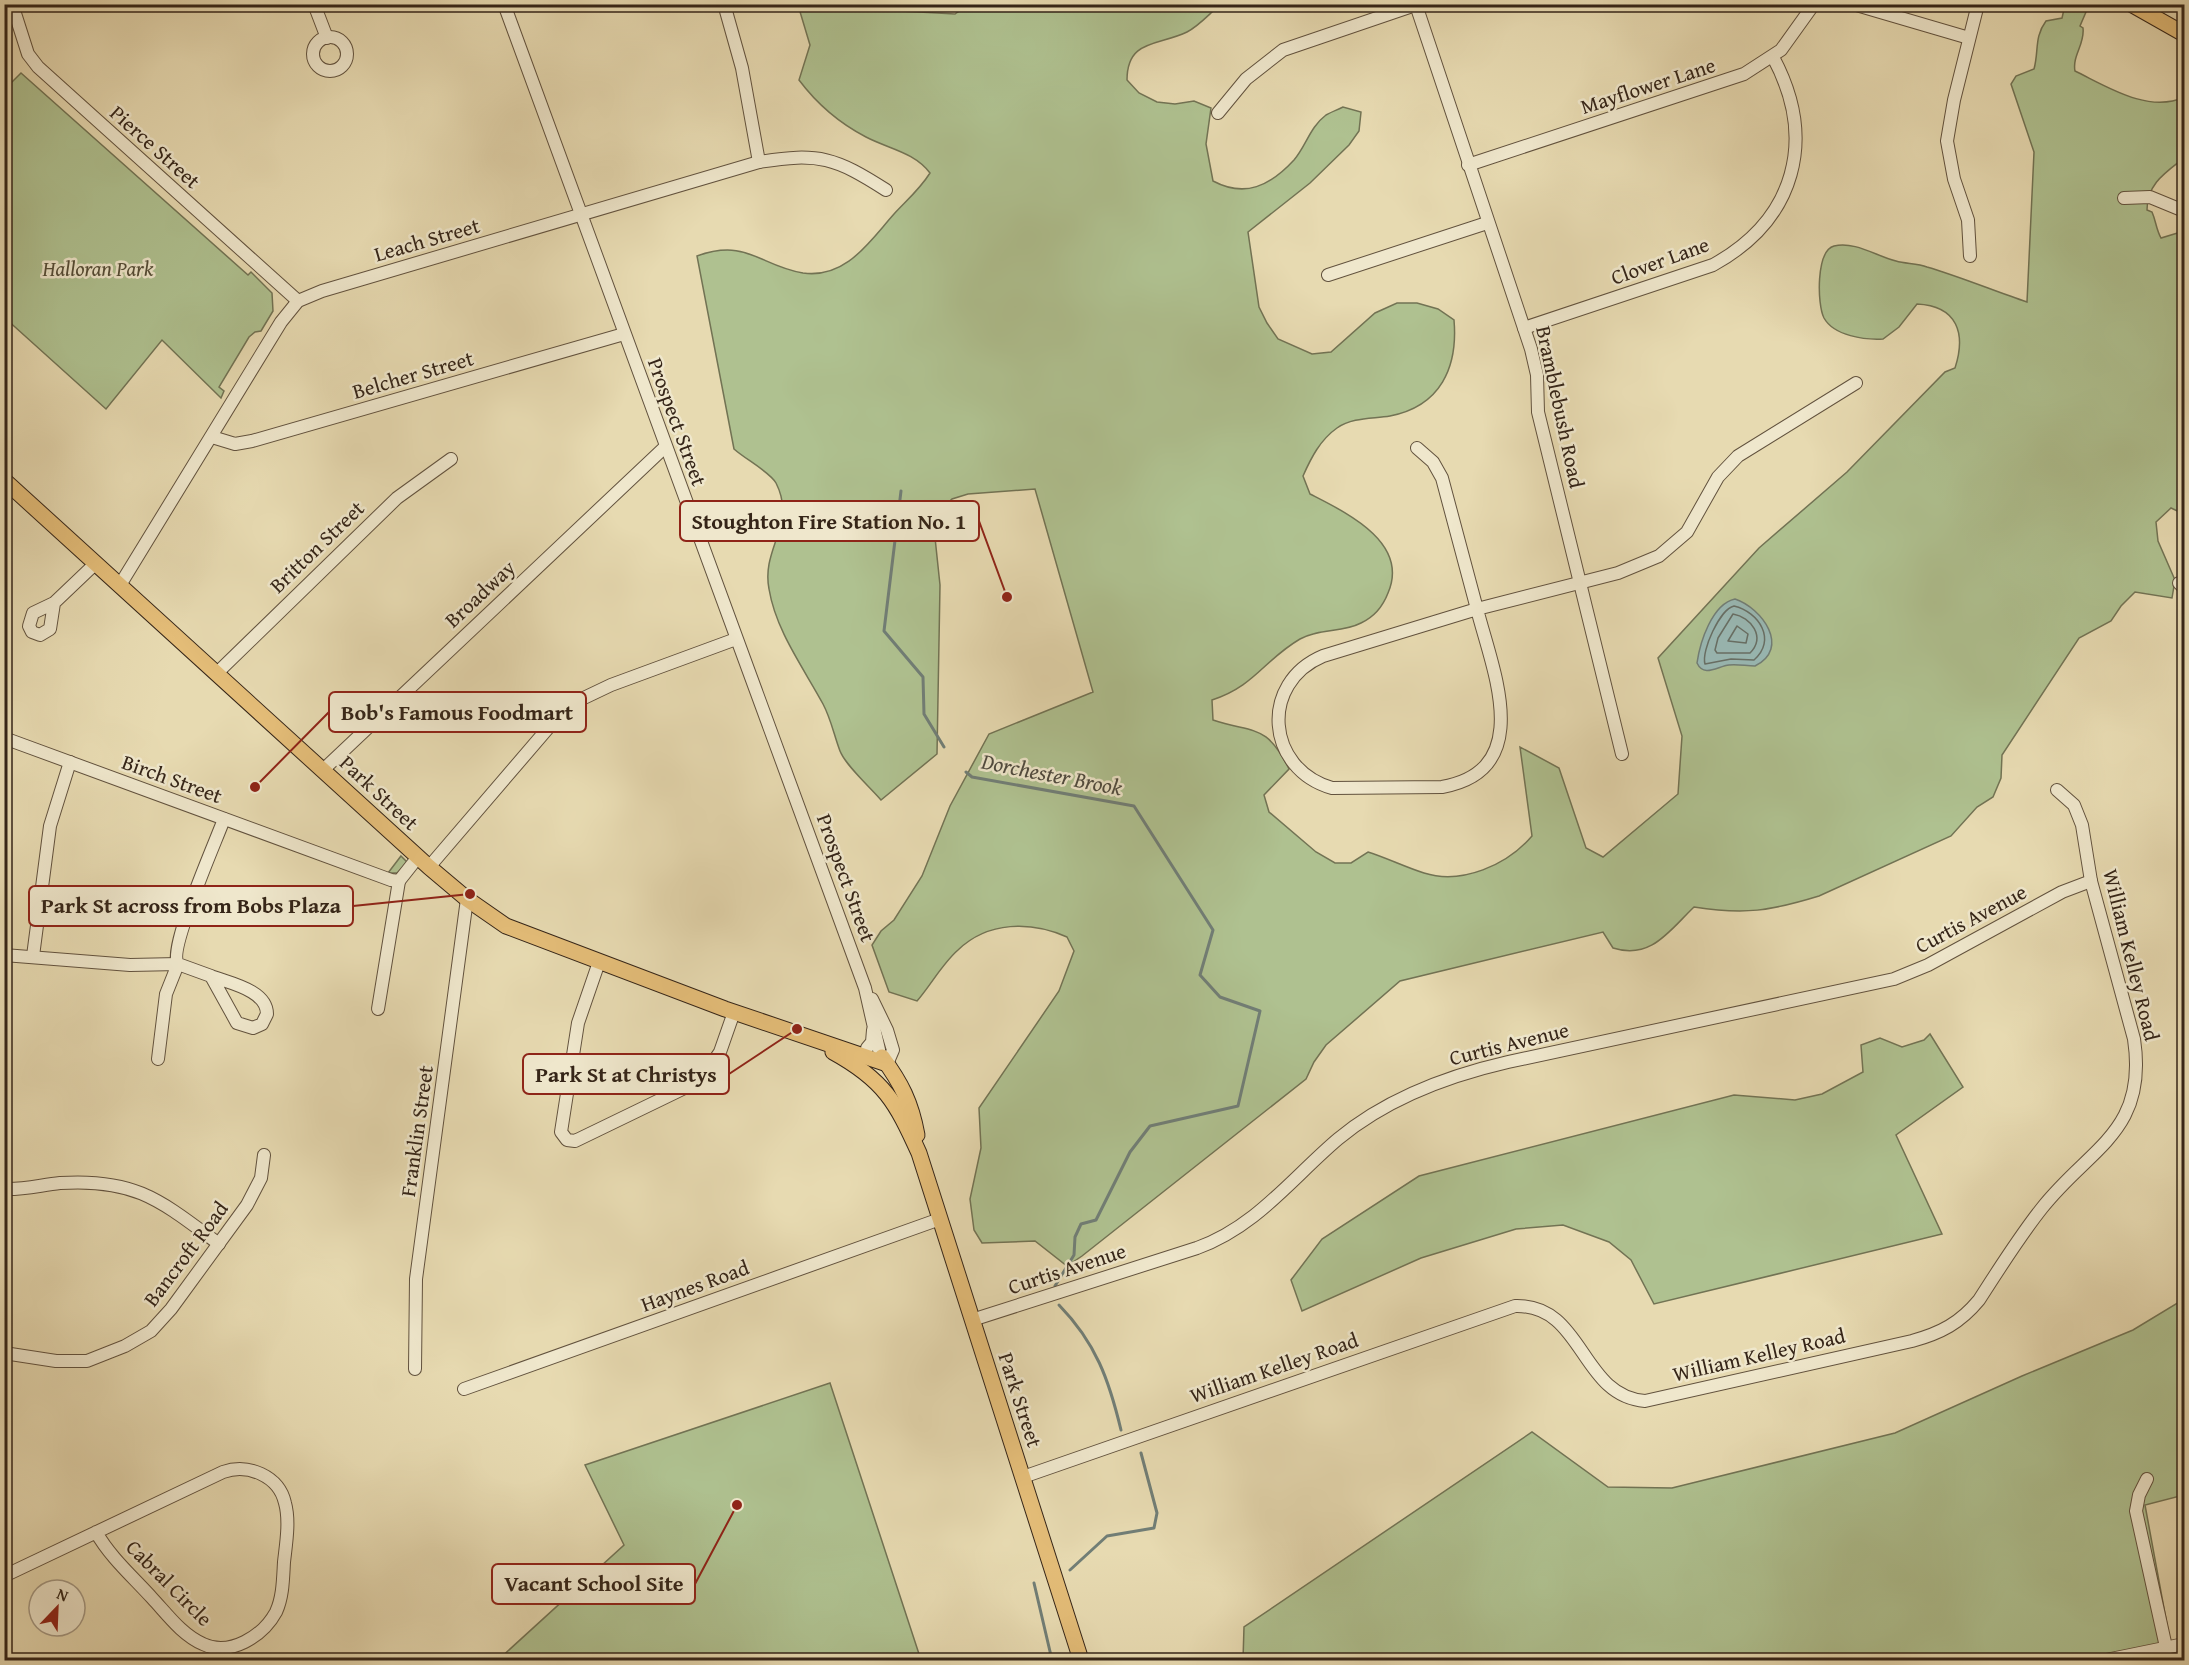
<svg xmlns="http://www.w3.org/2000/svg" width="2189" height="1665" viewBox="0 0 2189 1665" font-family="'Gentium Book Plus',serif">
<rect width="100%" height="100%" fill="#e7dab1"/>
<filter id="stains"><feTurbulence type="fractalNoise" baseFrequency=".00333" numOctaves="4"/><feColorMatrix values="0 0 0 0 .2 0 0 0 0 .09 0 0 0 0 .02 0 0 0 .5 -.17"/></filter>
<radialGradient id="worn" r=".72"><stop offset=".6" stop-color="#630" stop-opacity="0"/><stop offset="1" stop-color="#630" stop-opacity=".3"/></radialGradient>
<g fill="#afc190" stroke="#727354" stroke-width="1.5">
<path d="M 969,4 L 1220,5 C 1210,13 1199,26 1187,32 C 1158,46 1127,39 1127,80 L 1139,93 L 1157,102 L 1175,104 L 1194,101 L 1211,108 L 1206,144 L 1213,181 C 1245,198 1270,186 1294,160 C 1306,146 1310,127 1326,115 C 1331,112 1337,110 1343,107 L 1361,112 L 1359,131 L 1349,145 L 1310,183 L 1248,232 L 1259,307 L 1267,323 L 1278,339 L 1312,354 L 1331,352 L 1375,313 L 1397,303 L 1417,303 L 1438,309 L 1454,320 C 1458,367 1441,406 1390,416 C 1373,419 1353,417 1337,428 C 1320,440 1311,458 1303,476 L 1310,494 C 1345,512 1410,542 1388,593 C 1383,606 1374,617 1361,623 C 1342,633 1320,628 1300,639 C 1264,660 1255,686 1212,700 L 1213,720 C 1255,734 1266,723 1289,769 L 1264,795 L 1269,812 L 1316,852 L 1335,863 L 1351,863 L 1368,852 C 1387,858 1405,867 1424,873 C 1462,885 1507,865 1532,836 L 1520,747 L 1559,768 L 1586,848 L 1603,857 L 1678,794 L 1682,736 L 1658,658 L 1759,548 L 1847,472 L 1945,372 L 1955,368 C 1966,334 1958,306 1917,304 L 1899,327 L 1883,339 C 1865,340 1834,336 1824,318 C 1817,304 1816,251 1834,246 C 1855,241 1876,256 1896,261 C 1906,264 1917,263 1927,267 C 1961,277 1994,291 2027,302 L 2034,152 L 2011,84 L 2016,76 L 2034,69 C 2039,51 2034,37 2046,21 L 2062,18 L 2065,5 L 2089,5 L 2080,26 L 2083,28 C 2085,44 2072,56 2075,71 C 2106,86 2149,114 2184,97 L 2184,158 C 2165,173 2147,184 2147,210 L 2152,212 C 2156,221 2156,229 2161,238 L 2184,231 L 2184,514 L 2171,508 L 2156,522 L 2158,541 L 2175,580 L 2172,598 L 2135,592 L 2121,606 L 2111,621 L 2079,638 L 2002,755 L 2001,778 L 1993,797 L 1977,807 L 1951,836 L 1819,896 C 1770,911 1745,915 1694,907 C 1669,931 1651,960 1613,948 L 1603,932 L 1400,981 L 1326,1045 L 1314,1062 L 1306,1079 L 1082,1256 L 1067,1266 L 1035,1241 L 982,1243 L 974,1230 L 970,1199 L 981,1148 L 979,1108 L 1059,991 L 1074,951 L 1067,937 C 1031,921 988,921 958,950 C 942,964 931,985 917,1001 L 889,992 L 872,945 L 881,931 L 894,920 L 922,876 L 950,806 L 989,734 L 1093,692 L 1035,489 L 968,494 L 952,499 L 940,511 L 934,528 L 940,585 L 937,754 L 881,800 C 870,787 846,766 840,751 C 834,735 831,719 823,704 C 803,667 776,631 769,589 C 761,548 797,524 776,483 C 770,472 745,459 734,449 L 697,256 C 747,238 760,266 803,273 C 846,279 869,242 894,214 C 907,200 920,189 930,173 C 914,152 889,149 866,137 C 839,123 817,104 799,80 L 810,45 L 798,5 L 887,5 L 901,11 L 955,14 Z"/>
<polygon points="21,73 248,275 251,272 272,293 273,311 261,331 255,332 249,337 219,387 224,391 221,398 162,340 106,409 5,318 5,89"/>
<polygon points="401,856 408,863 397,873 388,873"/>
<polygon points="1930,1034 1963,1087 1896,1135 1942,1234 1654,1304 1631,1260 1609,1242 1563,1225 1516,1229 1421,1258 1302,1311 1291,1280 1322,1239 1419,1176 1734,1095 1795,1100 1822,1094 1863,1072 1861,1045 1880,1038 1902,1047 1924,1040"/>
<polygon points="2184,1299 2184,1495 2145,1505 2173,1657 2150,1660 1243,1660 1244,1627 1532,1432 1608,1487 1672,1488 1895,1433 2022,1376 2133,1330"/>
<polygon points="830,1383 921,1660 498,1660 624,1545 585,1465"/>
</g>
<path fill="#99b9b5" stroke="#717e76" stroke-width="1.5" d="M 1735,599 C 1762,608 1791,648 1755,666 C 1746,666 1738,664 1729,665 C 1718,666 1704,678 1697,663 C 1700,642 1712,604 1735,599 Z"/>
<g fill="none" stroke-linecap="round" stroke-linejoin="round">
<g stroke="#676f66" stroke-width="1.5">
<path d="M 1734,606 C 1759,612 1777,640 1754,660 L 1731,659 L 1705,664 C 1701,651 1720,609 1734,606 Z"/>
<path d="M 1733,614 C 1751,617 1766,637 1750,653 L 1717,653 L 1715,650 L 1718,638 Z"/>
<polygon points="1737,626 1748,634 1746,643 1728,641"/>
</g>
<g stroke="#717e76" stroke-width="3">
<polyline points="901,491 884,631 923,677 924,714 944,747"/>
<polyline points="966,772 972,777 1134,806 1213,930 1200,975 1220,997 1260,1011 1238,1106 1150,1126 1130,1152 1096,1220 1081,1224 1075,1237 1074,1255 1055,1286"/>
<path d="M 1059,1305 C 1096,1343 1109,1380 1121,1430"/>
<polyline points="1070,1570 1107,1536 1154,1528 1157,1513 1141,1453"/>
<polyline points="1034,1583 1052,1660"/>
</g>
<g stroke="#62523e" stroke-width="14">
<g id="minor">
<polyline points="12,4 28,54 38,67 298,301"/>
<polyline points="314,4 327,38"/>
<polyline points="504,4 865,988 880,1054"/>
<polyline points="724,4 742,68 759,162"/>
<polyline points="1853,4 1969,38"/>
<polyline points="1416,5 1531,349 1537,375 1538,412 1622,754"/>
<circle cx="330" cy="54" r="17"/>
<polyline points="1218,113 1246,79 1283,50 1418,4"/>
<polyline points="1468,165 1744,74 1781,50 1814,4"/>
<polyline points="2124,198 2150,197 2184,211"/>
<polyline points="1970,256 1968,220 1954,179 1947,141 1954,100 1978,4"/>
<polyline points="1328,275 1487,223"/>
<path d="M 1524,328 L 1713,265 C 1796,219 1817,139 1773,57"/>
<polyline points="212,437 235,444 252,441 624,334"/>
<path d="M 1417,448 L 1433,462 L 1442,478 L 1477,609 L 1323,656 C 1259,683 1266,769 1332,788 L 1442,787 C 1537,770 1492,669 1477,609 L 1618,573 L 1659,556 L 1687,532 L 1718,477 L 1738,456 L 1856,383"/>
<polyline points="2179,583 2184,588"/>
<path d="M 120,585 L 281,322 L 298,301 L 322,291 L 759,162 C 819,152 836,158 886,190"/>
<polyline points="54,603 50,629 40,635 32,632 29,626 33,613 54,603 96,563"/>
<polyline points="217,673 397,498 451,459"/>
<polyline points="4,738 391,880 399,881 418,857"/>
<polyline points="323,770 665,447"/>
<polyline points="429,867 567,706 611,685 736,639"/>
<polyline points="4,955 130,965 178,964 166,994 158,1059"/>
<polyline points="33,956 50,826 70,762"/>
<polyline points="599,962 578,1023 561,1132 567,1140 575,1141 701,1080 720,1052 734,1012"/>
<path d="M 211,976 C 229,983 267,990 267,1014 L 262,1024 L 253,1028 L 237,1023 L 211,976 L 178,964 C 168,949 216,841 224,819"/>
<polyline points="872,999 887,1030 893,1050 887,1064"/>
<polyline points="378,1009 399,881"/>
<polyline points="867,1048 872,1042 873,1030"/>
<path d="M 4,1189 C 23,1190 41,1185 60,1183 C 136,1178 161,1201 219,1244"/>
<path d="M 972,1320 L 1197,1248 C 1256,1227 1292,1178 1338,1139 C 1386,1099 1447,1076 1508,1062 L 1894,979 L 1928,965 L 2062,892 L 2091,881"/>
<polyline points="4,1353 56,1361 87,1361 125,1346 151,1331 171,1309 247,1205 261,1178 264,1155"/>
<polyline points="415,1369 416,1279 467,899"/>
<polyline points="464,1389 940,1219"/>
<path d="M 1023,1477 L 1515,1306 C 1584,1304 1580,1396 1645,1401 L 1912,1341 C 1941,1333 1960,1323 1979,1300 C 1999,1269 2019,1237 2042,1208 C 2090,1147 2148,1132 2134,1039 L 2091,881 L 2082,825 L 2074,805 L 2057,790"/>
<polyline points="2147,1479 2139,1495 2136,1511 2166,1647"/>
<path d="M 4,1576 L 223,1472 C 248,1463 279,1476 285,1503 C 290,1521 286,1544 284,1562 C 283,1579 283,1597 276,1612 C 263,1636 230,1657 203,1644 C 182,1635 167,1614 152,1598 C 133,1577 110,1557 96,1532"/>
<polyline points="2106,1660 2184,1644"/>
</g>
</g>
<g stroke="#352518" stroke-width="17">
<g id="major">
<polyline points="2131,4 2184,34"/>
<polyline points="4,480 429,867 467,899 506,926 725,1009 887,1064"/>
<path d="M 833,1052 C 884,1080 896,1102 919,1153 L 1081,1660"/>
<path d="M 882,1057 C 901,1083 911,1102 917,1135"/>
</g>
</g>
<use href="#minor" stroke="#efe7cc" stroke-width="12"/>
<use href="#major" stroke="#e4bd78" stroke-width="15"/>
</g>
<g text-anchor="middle" stroke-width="5" stroke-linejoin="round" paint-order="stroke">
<g font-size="21" fill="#352518" stroke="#efe7cc">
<text transform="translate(1648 86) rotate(-18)" y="7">Mayflower Lane</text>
<text transform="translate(155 147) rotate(42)" y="7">Pierce Street</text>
<text transform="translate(427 240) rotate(-16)" y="7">Leach Street</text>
<text transform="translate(1660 261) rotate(-20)" y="7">Clover Lane</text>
<text transform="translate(413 375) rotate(-16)" y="7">Belcher Street</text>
<text transform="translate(1560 407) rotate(78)" y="7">Bramblebush Road</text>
<text transform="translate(677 422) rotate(70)" y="7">Prospect Street</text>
<text transform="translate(317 547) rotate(-44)" y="7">Britton Street</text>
<text transform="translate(480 594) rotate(-43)" y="7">Broadway</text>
<text transform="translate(172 779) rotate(20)" y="7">Birch Street</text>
<text transform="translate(379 793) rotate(43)" y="7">Park Street</text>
<text transform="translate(846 878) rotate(70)" y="7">Prospect Street</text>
<text transform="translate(1971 919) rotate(-28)" y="7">Curtis Avenue</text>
<text transform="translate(2131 955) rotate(76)" y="7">William Kelley Road</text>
<text transform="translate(1509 1044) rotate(-14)" y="7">Curtis Avenue</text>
<text transform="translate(417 1131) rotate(-82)" y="7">Franklin Street</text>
<text transform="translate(186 1254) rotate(-53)" y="7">Bancroft Road</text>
<text transform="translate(1067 1269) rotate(-18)" y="7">Curtis Avenue</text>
<text transform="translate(695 1286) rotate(-20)" y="7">Haynes Road</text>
<text transform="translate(1759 1355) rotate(-13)" y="7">William Kelley Road</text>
<text transform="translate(1274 1368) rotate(-19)" y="7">William Kelley Road</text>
<text transform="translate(1020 1400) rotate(72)" y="7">Park Street</text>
<text transform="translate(169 1583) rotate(45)" y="7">Cabral Circle</text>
</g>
<g font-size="21" font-style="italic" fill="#544c36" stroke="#efe7cc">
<text x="98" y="276">Halloran Park</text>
</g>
<g font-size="22" font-style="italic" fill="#4e4a3f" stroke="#efe7cc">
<text transform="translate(1052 774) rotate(11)" y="8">Dorchester Brook</text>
</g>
</g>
<path fill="none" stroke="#8f2418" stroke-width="2" d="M1007 597L979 521M255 787L329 712M470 894L353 906M797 1029L729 1074M737 1505L695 1584"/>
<g fill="#8f2418" stroke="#efe7cc" stroke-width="2">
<circle cx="1007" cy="597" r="6"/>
<circle cx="255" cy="787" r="6"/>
<circle cx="470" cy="894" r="6"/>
<circle cx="797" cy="1029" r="6"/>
<circle cx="737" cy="1505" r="6"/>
</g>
<g fill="#efe7cc" stroke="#8f2418" stroke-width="2">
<rect x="680" y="501" width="299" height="40" rx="6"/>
<rect x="329" y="692" width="257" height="40" rx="6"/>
<rect x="29" y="886" width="324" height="40" rx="6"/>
<rect x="523" y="1054" width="206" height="40" rx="6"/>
<rect x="492" y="1564" width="203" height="40" rx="6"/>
</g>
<g font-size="22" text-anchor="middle" font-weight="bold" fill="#352518">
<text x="829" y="529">Stoughton Fire Station No. 1</text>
<text x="457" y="720">Bob's Famous Foodmart</text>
<text x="191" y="913">Park St across from Bobs Plaza</text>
<text x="626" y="1082">Park St at Christys</text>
<text x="594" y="1591">Vacant School Site</text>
</g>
<rect width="2189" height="1665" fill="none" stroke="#e7dab1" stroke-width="24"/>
<rect x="6" y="6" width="2177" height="1653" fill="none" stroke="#352518" stroke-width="3"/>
<rect x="12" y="12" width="2165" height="1641" fill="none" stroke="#352518" stroke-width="1.5"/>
<g transform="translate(57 1608) rotate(23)"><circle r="28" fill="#efe7cc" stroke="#a59984" stroke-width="1.5"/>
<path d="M0-4.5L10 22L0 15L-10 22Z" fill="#8f2418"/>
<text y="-9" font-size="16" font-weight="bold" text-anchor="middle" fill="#352518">N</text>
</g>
<rect width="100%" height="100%" filter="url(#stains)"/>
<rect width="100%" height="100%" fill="url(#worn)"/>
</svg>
